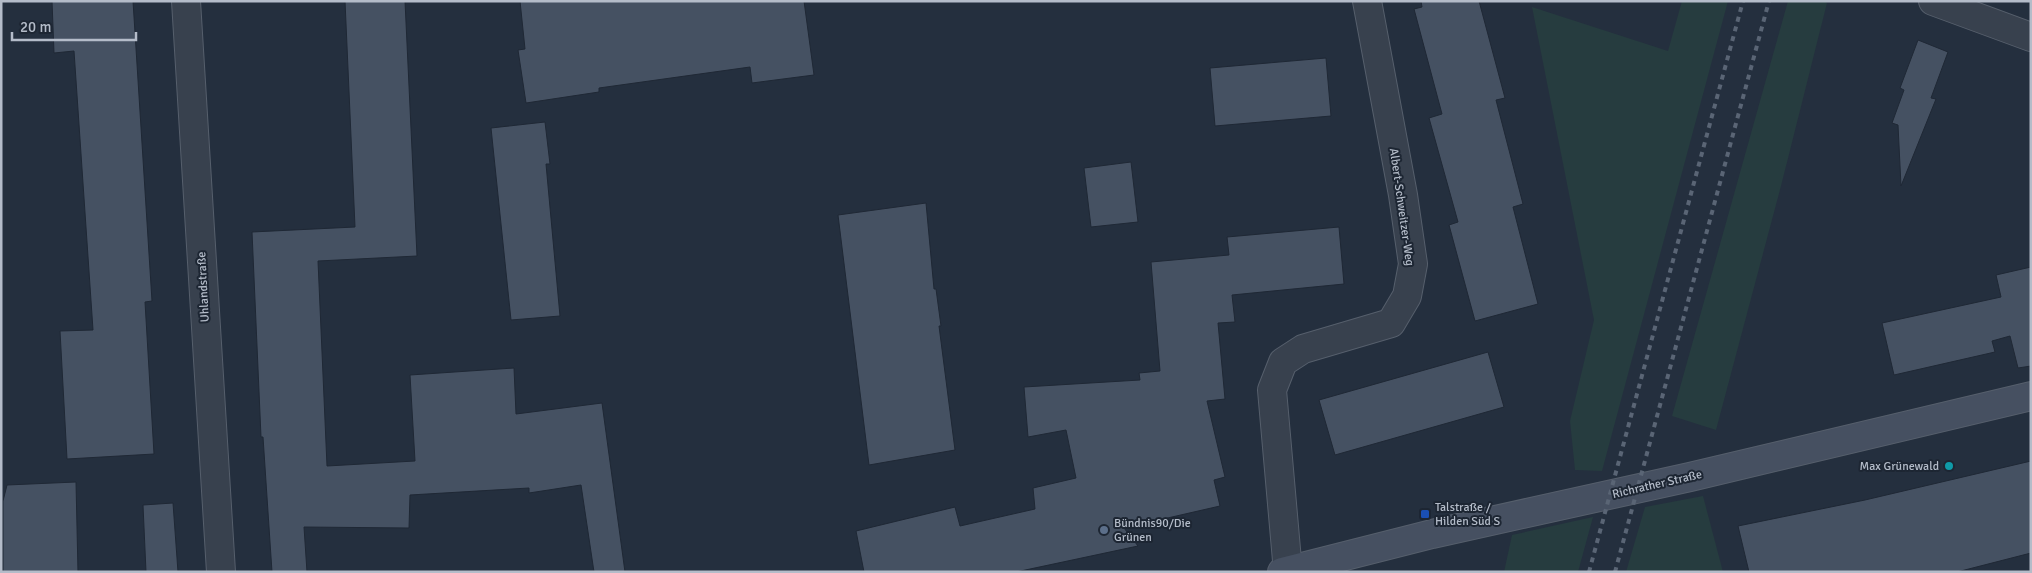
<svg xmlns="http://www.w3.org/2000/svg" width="2032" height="573" viewBox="0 0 2032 573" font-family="Signika,sans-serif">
<rect width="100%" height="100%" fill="#242f3e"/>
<g fill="#263c3f">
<polygon points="1682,1 1728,1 1602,471 1575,470 1570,421 1594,320 1532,7 1668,51"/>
<polygon points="1788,1 1824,1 1827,3 1781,186 1716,430 1672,416"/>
<polygon points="1703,496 1723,572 1626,572 1645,507"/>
<polygon points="1593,517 1578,572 1504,572 1512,535"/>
</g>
<g fill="#455162" stroke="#1f2835">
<polygon points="52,1 133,1 152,301 145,302 154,454 67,459 60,331 93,330 74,51 54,53"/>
<polygon points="345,1 405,1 417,256 318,261 327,466 415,461 410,375 514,368 516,414 602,403 625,572 594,572 581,485 529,493 529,488 410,495 409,528 304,527 307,572 272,572 263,437 261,437 252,232 355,227"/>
<polygon points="520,1 804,1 814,75 752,83 750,67 599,88 599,92 526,103 518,50 525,49"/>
<polygon points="1421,1 1479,1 1505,98 1496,100 1523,204 1513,207 1538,304 1475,321 1449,225 1458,222 1429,118 1442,114 1414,9 1422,7"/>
<polygon points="1918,40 1948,52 1931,98 1936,99 1901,186 1898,125 1892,123 1904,90 1900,88"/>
<polygon points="1326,58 1331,116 1215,126 1210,68"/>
<polygon points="545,122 550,164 546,164 560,316 511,320 491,128"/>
<polygon points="1131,162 1138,222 1091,227 1084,168"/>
<polygon points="926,203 934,289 936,289 941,326 939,326 955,450 869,465 838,215"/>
<polygon points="1339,227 1344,284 1232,295 1235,322 1218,323 1225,399 1207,401 1225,477 1214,480 1220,506 1124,528 1138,546 1016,572 864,572 856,531 955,507 960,526 1035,509 1033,488 1076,478 1066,430 1028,437 1024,387 1140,380 1139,373 1160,371 1151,262 1229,255 1227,237"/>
<polygon points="2031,267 2031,366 2018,368 2010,336 1992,341 1995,352 1894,375 1882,323 2001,297 1996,275"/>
<polygon points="1488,352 1504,407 1335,455 1319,400"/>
<polygon points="2031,461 2031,553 1957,572 1749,572 1738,526 1865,500"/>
<polygon points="76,482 78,572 3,572 3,501 7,485"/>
<polygon points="173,503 178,572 146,572 143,505"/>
</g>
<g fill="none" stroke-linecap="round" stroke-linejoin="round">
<g stroke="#565f6c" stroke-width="30">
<g id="minor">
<polyline points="186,1 221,572"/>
<polyline points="1933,1 2031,37"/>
<polyline points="1288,572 1272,390 1283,362 1303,349 1391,323 1407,296 1413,264 1403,195 1367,1"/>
</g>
</g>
<g stroke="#565f6c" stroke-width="30">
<polyline id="secondary" points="1282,572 1432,534 1690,477 2031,396"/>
</g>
<use href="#minor" stroke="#38414e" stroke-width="28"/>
<use href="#secondary" stroke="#465061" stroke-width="28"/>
<g stroke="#5a6575" stroke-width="4" stroke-dasharray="5 5" stroke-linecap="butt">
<polyline points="1589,572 1743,1"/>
<polyline points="1615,572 1769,1"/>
</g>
</g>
<circle fill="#0f9aa8" stroke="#1d2633" stroke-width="2" cx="1949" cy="466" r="5"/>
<rect fill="#1a4fb4" stroke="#1d2633" stroke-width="2" x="1420" y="509" width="10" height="10" rx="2.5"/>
<circle fill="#5c6f8a" stroke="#1d2633" stroke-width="2" cx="1104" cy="530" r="5"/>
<g text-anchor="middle" stroke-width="4" stroke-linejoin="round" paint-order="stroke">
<g font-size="12" fill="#b4bcc9" stroke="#1d2633">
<text transform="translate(1402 207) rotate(82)" y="4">Albert-Schweitzer-Weg</text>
<text transform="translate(203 287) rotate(-93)" y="4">Uhlandstraße</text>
<text transform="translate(1657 484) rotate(-13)" y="4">Richrather Straße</text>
</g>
<g font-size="12" fill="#b4bcc9" stroke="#1d2633" text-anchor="start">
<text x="1939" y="470" text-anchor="end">Max Grünewald</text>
<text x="1435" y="511">Talstraße /<tspan x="1435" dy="14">Hilden Süd S</tspan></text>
<text x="1114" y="527">Bündnis90/Die<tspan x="1114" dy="14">Grünen</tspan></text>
</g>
</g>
<rect width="2032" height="573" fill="none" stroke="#b4bcc9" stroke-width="5"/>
<path d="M12 32v8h124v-8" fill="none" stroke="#b4bcc9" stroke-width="2.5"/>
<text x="20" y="32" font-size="15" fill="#b4bcc9" stroke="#1d2633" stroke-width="4" paint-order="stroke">20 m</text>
</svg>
